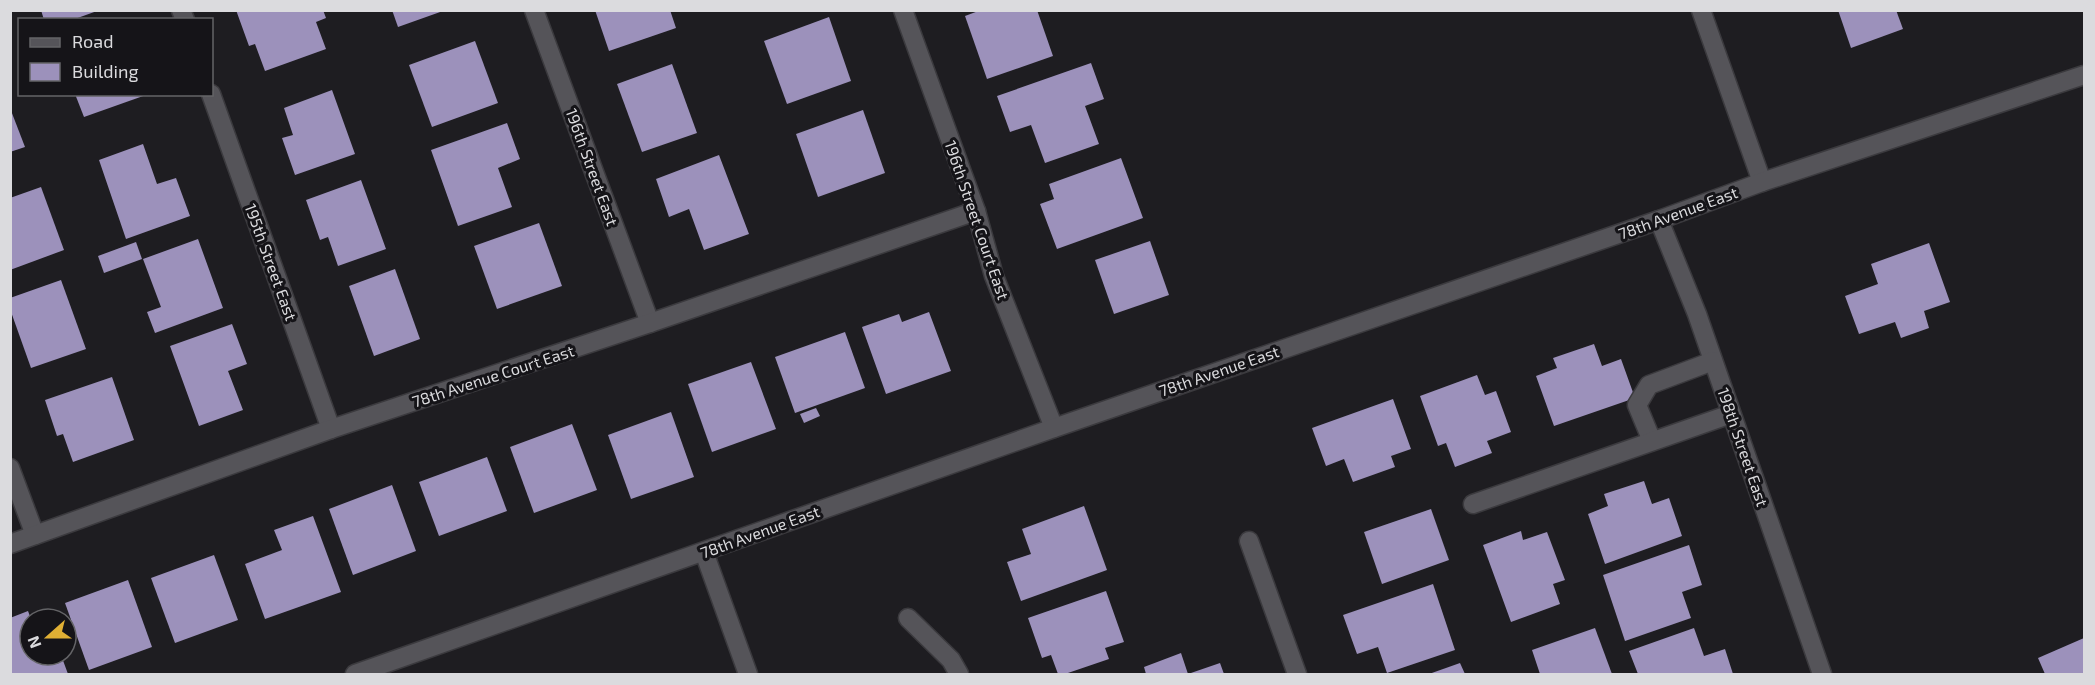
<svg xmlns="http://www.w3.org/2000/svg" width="2095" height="685" viewBox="0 0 2095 685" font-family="'Exo 2',sans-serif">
<rect width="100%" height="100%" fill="#1e1d21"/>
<g fill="#9c91bb">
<polygon points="41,10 97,10 97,11 72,20 44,20"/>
<polygon points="236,10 323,10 326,18 316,22 326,49 265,71 255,44 249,46"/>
<polygon points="392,10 443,10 443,11 398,27"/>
<polygon points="595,10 670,10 676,28 609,51"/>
<polygon points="981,10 1037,10 1053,56 987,79 965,16"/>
<polygon points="1838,10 1896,10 1903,29 1851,48"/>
<polygon points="829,17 851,81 787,104 764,41"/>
<polygon points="475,41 498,103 432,127 409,65"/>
<polygon points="1091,63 1104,99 1085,106 1099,144 1045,163 1031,125 1010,132 997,96"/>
<polygon points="672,64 697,133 642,152 617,84"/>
<polygon points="332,90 355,154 295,175 282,138 293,135 284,108"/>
<polygon points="75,94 146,94 146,95 84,117"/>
<polygon points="10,108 25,147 10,152"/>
<polygon points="863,110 885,173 818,197 796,134"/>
<polygon points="507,123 520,159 498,168 512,207 458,226 431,150"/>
<polygon points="143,144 157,184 176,178 190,216 126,239 99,160"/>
<polygon points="719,155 749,234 704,250 689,209 669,217 656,179"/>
<polygon points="1121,158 1143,218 1057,249 1040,204 1054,199 1049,184"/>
<polygon points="361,180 386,249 338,266 328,237 320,240 306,200"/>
<polygon points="41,187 64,250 10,270 10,198"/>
<polygon points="539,223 562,286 497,309 474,246"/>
<polygon points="198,239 223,308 155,333 147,312 161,307 143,259"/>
<polygon points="1150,241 1169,295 1114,314 1095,260"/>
<polygon points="136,242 142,259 104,273 98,256"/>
<polygon points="1929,243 1950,302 1924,311 1929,328 1901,338 1895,322 1859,334 1845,296 1878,284 1871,264"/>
<polygon points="395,269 420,339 374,356 349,286"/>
<polygon points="61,280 86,349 31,368 10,309 10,298"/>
<polygon points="929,312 951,371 886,394 862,327 899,314 902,322"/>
<polygon points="232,324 247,364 228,371 243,410 199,426 170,346"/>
<polygon points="845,332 865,388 795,413 775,357"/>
<polygon points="1594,344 1602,366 1621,359 1635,398 1554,426 1536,376 1557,368 1553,358"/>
<polygon points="751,362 776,429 712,452 688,384"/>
<polygon points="1477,375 1485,395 1496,391 1511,432 1487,441 1492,453 1455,467 1446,443 1438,446 1420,396"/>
<polygon points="112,377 134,440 73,462 63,434 57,436 45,400"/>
<polygon points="1393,399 1411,449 1391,456 1395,467 1353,482 1344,459 1326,466 1312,428"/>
<polygon points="816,408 820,416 804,423 800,414"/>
<polygon points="671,412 694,477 631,499 608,435"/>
<polygon points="572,424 597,490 534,513 510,447"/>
<polygon points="487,457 507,511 439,536 419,482"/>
<polygon points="1644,481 1652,504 1669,498 1682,536 1605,564 1588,514 1608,506 1604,494"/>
<polygon points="392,485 416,551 353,575 329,509"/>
<polygon points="1084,506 1107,570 1021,601 1007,562 1031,554 1022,529"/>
<polygon points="1431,509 1449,560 1382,584 1364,532"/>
<polygon points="313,516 341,592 265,619 245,564 282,550 274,530"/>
<polygon points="1521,531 1523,540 1547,532 1565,580 1553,584 1560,604 1511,622 1483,545"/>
<polygon points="1689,545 1702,585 1682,592 1691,618 1625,641 1603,575"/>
<polygon points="214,555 238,620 175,643 151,578"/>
<polygon points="128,580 152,647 89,670 65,603"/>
<polygon points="1433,584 1455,650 1387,673 1378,647 1357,654 1343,615"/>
<polygon points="1106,591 1124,642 1105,648 1109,659 1065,674 1058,674 1051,655 1042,658 1028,618"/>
<polygon points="28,611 31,619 30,655 61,655 68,674 10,674 10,618"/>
<polygon points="1595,628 1612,674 1540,674 1532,650"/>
<polygon points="1694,628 1704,656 1725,649 1733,674 1638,674 1629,651"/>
<polygon points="2084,638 2084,674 2045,674 2038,658"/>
<polygon points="1181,653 1188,674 1220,663 1224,674 1146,674 1144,667"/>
<polygon points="1460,663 1465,674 1429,674"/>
</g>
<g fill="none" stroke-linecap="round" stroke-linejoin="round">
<g stroke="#3b3a3e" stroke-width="21">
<g id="minor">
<polyline points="181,10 185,20"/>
<polyline points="534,10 650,323"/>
<polyline points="903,10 976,211 994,276 1054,428"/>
<polyline points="1701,10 1762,182"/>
<polyline points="211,94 331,429"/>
<polyline points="1659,220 1697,314 1822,674"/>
<polyline points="1652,441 1637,405 1649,385 1713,361"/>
<polyline points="10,468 35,535"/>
<polyline points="1473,504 1731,414"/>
<polyline points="1249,541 1297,674"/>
<polyline points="10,544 331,429 650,323 976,211"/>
<polyline points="704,552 748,674"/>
<polyline points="908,618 951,660 959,674"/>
<polyline points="355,674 1054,428 1659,220 1762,182 2084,75"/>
</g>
</g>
<use href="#minor" stroke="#555459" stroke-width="18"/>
</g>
<g text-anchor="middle" stroke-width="6" stroke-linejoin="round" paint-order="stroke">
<g font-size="16" fill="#dbdbde" stroke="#151418">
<text transform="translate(592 167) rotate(70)" y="6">196th Street East</text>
<text transform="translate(1678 213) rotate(-20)" y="6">78th Avenue East</text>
<text transform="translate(977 220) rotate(71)" y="6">196th Street Court East</text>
<text transform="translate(271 262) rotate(70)" y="6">195th Street East</text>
<text transform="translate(1219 371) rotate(-19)" y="6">78th Avenue East</text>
<text transform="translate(493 376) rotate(-18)" y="6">78th Avenue Court East</text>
<text transform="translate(1743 447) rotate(71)" y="6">198th Street East</text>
<text transform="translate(760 532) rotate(-20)" y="6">78th Avenue East</text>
</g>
</g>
<rect width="2095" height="685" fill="none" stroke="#dbdbde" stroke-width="24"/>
<rect x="18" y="18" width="195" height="78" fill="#151418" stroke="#646467" stroke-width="1.5"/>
<rect x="30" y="38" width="30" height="9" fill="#555459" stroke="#646467" stroke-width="1.5"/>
<text x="72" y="48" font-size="18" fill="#dbdbde">Road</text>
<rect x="30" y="63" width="30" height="18" fill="#9c91bb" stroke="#646467" stroke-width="1.5"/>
<text x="72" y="78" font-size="18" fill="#dbdbde">Building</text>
<g transform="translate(48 637) rotate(249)"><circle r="28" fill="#151418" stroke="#646467" stroke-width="1.5"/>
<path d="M0-4.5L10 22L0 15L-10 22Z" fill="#e0b034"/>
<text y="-9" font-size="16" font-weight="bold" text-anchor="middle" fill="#dbdbde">N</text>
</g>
</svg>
